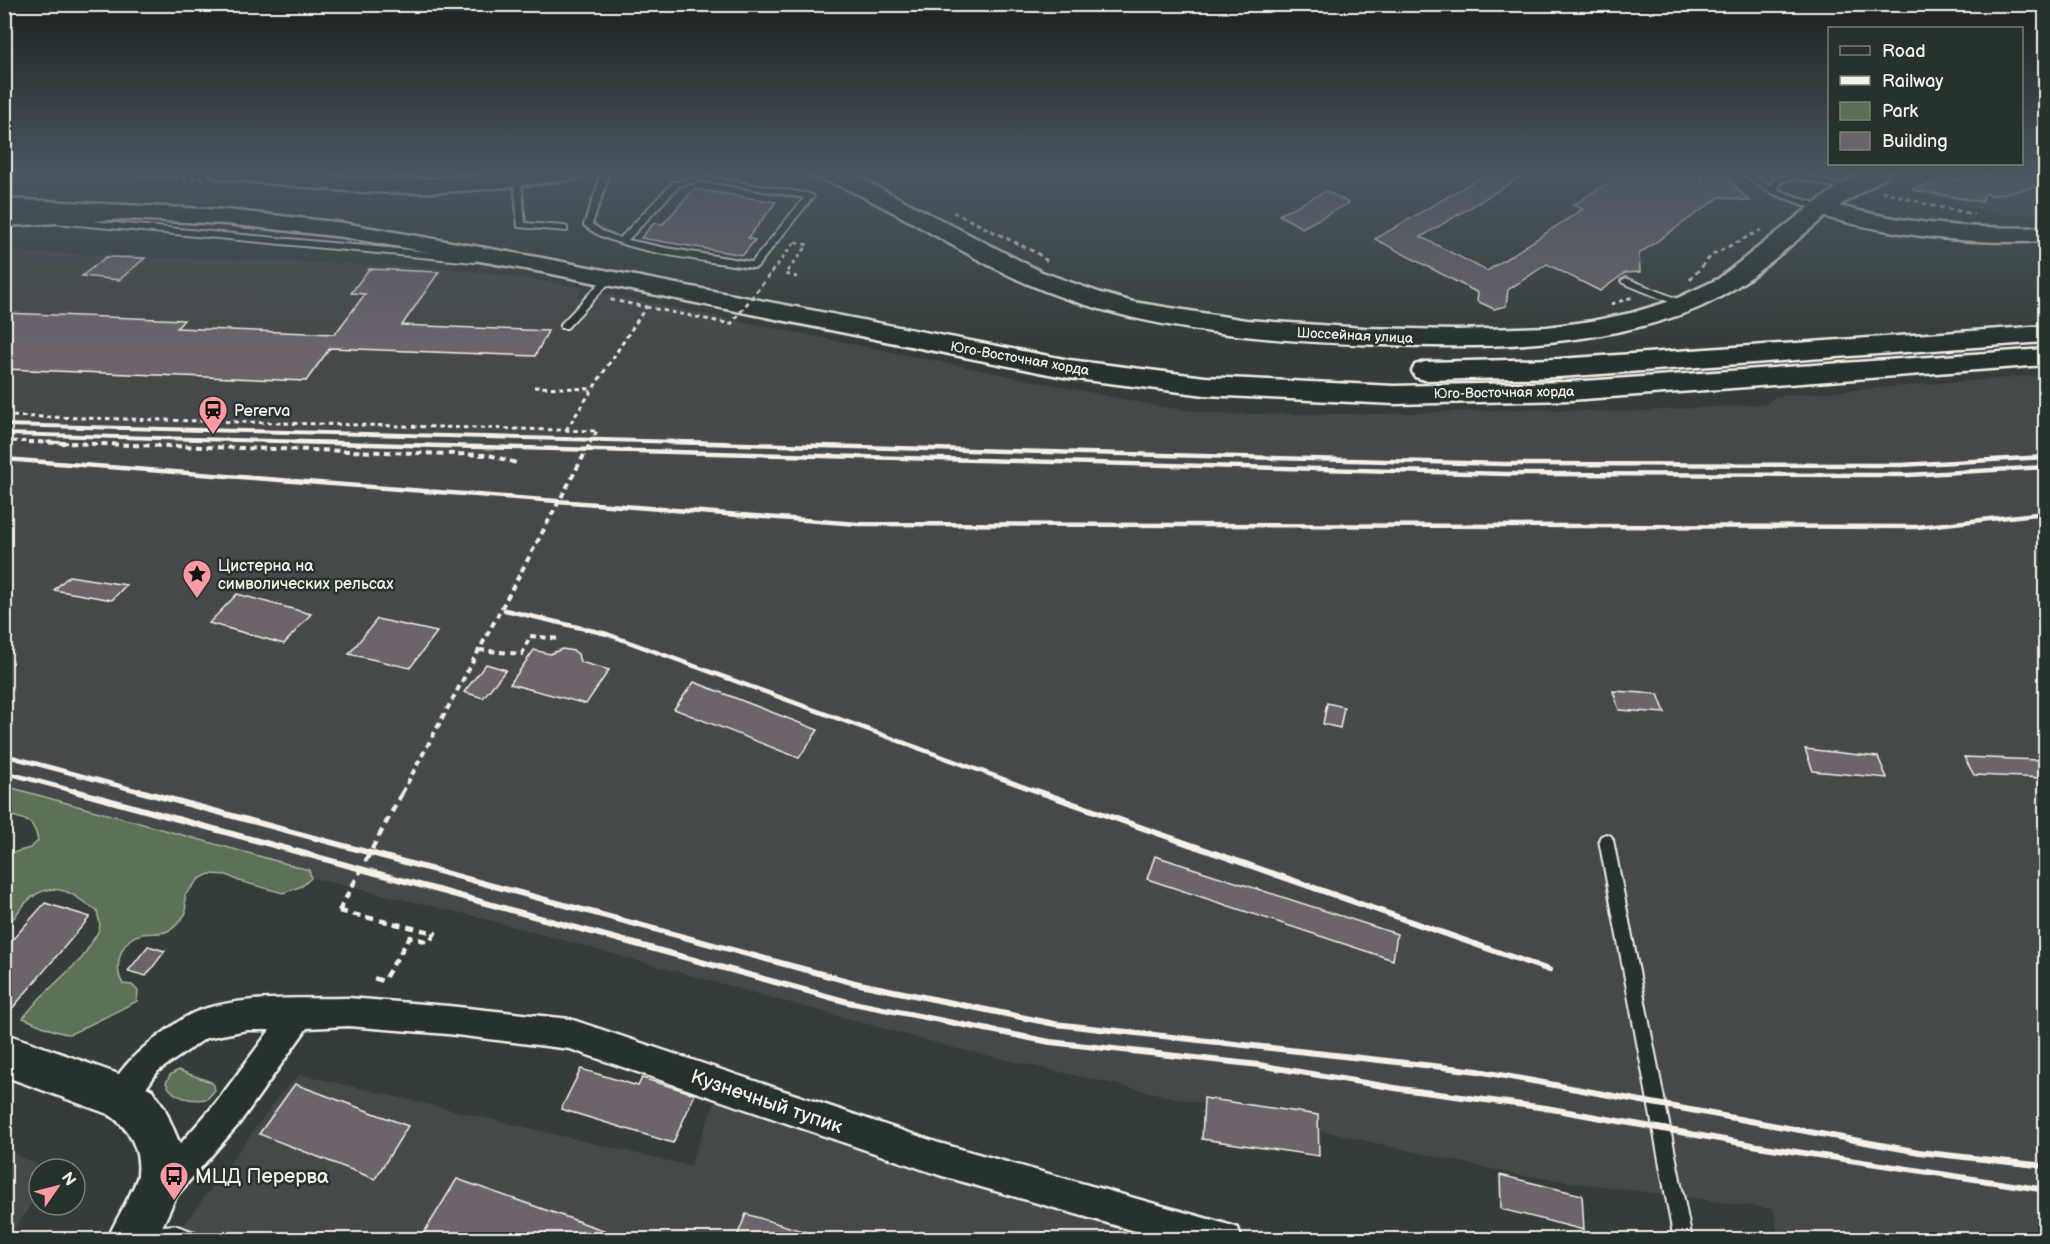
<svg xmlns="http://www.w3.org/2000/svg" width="2050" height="1244" viewBox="0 0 2050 1244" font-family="'Balsamiq Sans',sans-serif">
<rect width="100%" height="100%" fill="#343d3a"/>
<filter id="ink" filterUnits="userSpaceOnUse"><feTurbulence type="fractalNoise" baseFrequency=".0167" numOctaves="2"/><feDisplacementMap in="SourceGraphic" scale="12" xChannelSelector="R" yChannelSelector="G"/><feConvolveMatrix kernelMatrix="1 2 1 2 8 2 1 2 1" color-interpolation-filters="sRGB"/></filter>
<g filter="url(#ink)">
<g fill="#454949">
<polygon points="1919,172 2045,172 2045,213 2005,215 1924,196 1906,180"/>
<polygon points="4,251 426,267 490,273 584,288 577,296 595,300 602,293 1162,407 1220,414 1384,414 1527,409 1625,412 1767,404 1775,396 2045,375 2045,1239 1779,1239 1773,1209 1518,1175 958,1049 478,917 5,806"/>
<polygon points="300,1074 690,1166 721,1086 1226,1240 173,1240 277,1099"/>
<polygon points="5,1149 46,1169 39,1169 39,1192 7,1240 4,1239"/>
</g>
<g fill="#5b7155" stroke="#a8b19e" stroke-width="1.5">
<path d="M 5,786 L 309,870 L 311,878 L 302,886 L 283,893 L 239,881 L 227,875 L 209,874 L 199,879 L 185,895 L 186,913 C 182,919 177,926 170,930 C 161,935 152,932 142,934 C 121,938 112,967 123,984 L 132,985 L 138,991 L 137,1001 C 129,1005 73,1034 69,1034 C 54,1033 37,1023 23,1018 L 40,998 L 82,958 L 98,932 L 100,925 L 97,911 C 87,905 75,894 64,891 C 35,882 18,911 5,931 L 5,855 L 30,848 L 38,841 C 34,818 25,820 5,814 Z"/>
<path d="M 178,1070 L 211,1082 L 214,1085 L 215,1090 L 207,1099 C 192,1101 173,1099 166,1083 L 170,1075 Z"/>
</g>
<g fill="#6c646d" stroke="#f4f1e8" stroke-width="1.5">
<polygon points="1490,172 1529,172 1421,237 1487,271 1583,209 1573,205 1625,172 1679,172 1701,181 1703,172 1722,172 1749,201 1720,197 1639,254 1640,272 1625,273 1600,291 1547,264 1508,290 1506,306 1494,309 1477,301 1478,293 1375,239"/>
<polygon points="2001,172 2046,172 2046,185 1990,196 1987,194 1983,195 1983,202 1913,190 1913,188 1929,185 1943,178 1951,181"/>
<polygon points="694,189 776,202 748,238 755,240 743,255 641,238 654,223 663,224"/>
<polygon points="1326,191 1349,203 1302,228 1279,215"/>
<polygon points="106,257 145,258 119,280 82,276"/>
<polygon points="369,269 439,272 402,325 548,331 535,356 330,348 306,381 4,369 4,313 184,320 177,328 335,334 365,294 351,293"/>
<polygon points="69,576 126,585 112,600 54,590"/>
<polygon points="237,594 311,614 284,644 209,623"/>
<polygon points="377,619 437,632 410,668 349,654"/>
<polygon points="562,649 574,651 578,654 580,662 609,670 586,704 510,684 534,650 550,654"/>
<polygon points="486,664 506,670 483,698 464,692"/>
<polygon points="694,682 761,708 818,730 799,758 674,709"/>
<polygon points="1613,691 1658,694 1665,713 1619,710"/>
<polygon points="1327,703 1344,707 1340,728 1323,724"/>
<polygon points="1805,749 1878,757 1887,778 1813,771"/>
<polygon points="1964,757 2038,760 2046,773 2046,778 1974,775"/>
<polygon points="1155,856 1397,934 1393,960 1147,879"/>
<polygon points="45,903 90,917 4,1018 4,949"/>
<polygon points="148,946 165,951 146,976 128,971"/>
<polygon points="581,1069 638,1086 642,1078 695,1094 673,1143 561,1109"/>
<polygon points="295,1084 408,1126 375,1179 259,1134"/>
<polygon points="1204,1098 1318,1115 1319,1156 1202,1139"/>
<polygon points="1500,1175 1582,1195 1584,1230 1501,1209"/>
<polygon points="457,1179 623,1237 622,1239 420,1239"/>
<polygon points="746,1214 816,1235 816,1239 736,1239"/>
</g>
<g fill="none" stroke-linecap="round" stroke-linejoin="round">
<g stroke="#f4f1e8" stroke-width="4">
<g id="service">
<path d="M 599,172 L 607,172 L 608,179 L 592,224 L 602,231 L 620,238 L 673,182 L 676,182 L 702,176 L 810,194 L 814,196 L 757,267 L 754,268 C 714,262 610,251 584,225 L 598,185 ZM 702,180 L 804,198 L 752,262 L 666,248 L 628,240 L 679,186 Z"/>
<polygon points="1740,172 1749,172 1771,186 1774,179 1795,173 1851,188 1847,190 1795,178 1781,182 1778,190 1826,207 1826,211 1823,212 1771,193"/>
<polygon points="514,178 521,180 525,223 564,226 567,227 567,231 518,227"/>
<polygon points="59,218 474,256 478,259 474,262 56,223 55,221"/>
<polygon points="608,276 611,277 611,281 567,328 561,328 561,324 605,277"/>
<polygon points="1626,278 1685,302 1687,304 1682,307 1679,306 1623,283 1621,281"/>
<polygon points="1606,834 1611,836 1613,840 1692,1240 1674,1240 1599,840 1601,836"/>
<polygon points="174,1225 200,1234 202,1240 134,1240 133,1237 136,1231 142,1228"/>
</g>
</g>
<g stroke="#f4f1e8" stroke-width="5">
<path id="minor" d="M 348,998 L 448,1006 L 570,1019 L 939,1143 L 1226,1224 L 1238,1228 L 1242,1240 L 1167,1240 L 939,1175 L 570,1049 L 448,1034 L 348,1026 L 307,1028 L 238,1125 L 175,1197 L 164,1202 L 153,1197 L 148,1186 L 153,1175 L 216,1103 L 270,1030 L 247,1030 L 206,1038 L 158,1071 L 132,1108 L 121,1112 L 110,1108 L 106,1097 C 117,1071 137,1051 159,1036 C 171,1027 184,1016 198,1011 C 244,995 300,999 348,998 Z"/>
</g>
<g stroke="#f4f1e8" stroke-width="5">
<g id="secondary">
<path d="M 210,172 C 272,167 335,179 397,179 C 460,180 523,167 585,172 L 582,177 L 574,179 C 506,188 437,195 368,192 C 319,190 270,182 221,179 L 213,177 Z"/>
<path d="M 808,172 L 845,172 L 854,175 L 1042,272 L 1101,293 L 1133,302 L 1246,320 L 1364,328 L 1455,330 L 1547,327 L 1592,321 L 1631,313 L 1671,301 L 1718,279 L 1808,208 L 1854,176 L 1862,172 L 1889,172 L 1886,177 L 1839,206 C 1907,224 1975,230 2046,227 L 2046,241 C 1970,245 1898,236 1825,217 C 1781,252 1742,292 1688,312 C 1590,348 1485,348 1382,345 C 1268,341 1152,332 1045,291 C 991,270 942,238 891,211 C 865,197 840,184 811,177 Z"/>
<polygon points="120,207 128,209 132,214 128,219 4,226 4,212"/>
<path d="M 4,1033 L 121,1075 L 152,1090 L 164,1107 L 182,1149 L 184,1179 L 156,1240 L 107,1240 C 113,1225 136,1187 138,1175 C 141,1150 129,1127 108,1114 L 4,1076 Z"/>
</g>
</g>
<g stroke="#f4f1e8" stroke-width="5">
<g id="primary">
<polygon points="4,199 226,210 343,223 542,258 1069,360 1205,377 1394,386 1570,382 2046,349 2046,365 1570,400 1394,404 1205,395 1069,378 542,272 343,237 226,224 4,213"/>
<polygon points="2046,326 2046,342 1559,377 1425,380 1415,377 1412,371 1415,365 1425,362 1559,359"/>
</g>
</g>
<g stroke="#f4f1e8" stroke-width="3" stroke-dasharray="4.5 4" stroke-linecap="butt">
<polyline points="4,173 132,175 202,179"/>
<polyline points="1882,191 1933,206 1974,214"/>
<polyline points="953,212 1037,253 1047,261"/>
<polyline points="795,242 808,245 785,274 797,277"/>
<polyline points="771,273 795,242 793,242"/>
<polyline points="1690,280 1712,255 1761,230"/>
<polyline points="1611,304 1633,297"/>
<polyline points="534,387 591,389"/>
<polyline points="4,416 597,431"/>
<polyline points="566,430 646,307 607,299"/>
<polyline points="4,441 80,443"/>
</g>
<g stroke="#f4f1e8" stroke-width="4" stroke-dasharray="6 4.5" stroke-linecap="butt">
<polyline points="28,442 489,455 516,463"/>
<polyline points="479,650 522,654 530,636 560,639"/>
</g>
<polyline stroke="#f4f1e8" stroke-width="4.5" stroke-dasharray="8 6" stroke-linecap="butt" points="339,911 435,933 429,942 410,937 383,981 371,977"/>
<use href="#service" fill="#26332d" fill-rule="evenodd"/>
<use href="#minor" fill="#26332d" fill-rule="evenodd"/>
<use href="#secondary" fill="#26332d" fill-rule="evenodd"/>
<use href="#primary" fill="#26332d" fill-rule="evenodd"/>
<g stroke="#f4f1e8" stroke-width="4">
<polyline points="4,425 726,443"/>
<polyline points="4,434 349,443"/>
</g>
<g stroke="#f4f1e8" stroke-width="4.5">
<polyline points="293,442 1507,474 1908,475 2046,467"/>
<polyline points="667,442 1504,464 1901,465 2046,457"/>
<polyline points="4,459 858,524 1917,527 2046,513"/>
<polyline points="505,610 607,634 1041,793"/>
<polyline points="4,755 146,793"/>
<polyline points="4,772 81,793"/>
</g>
<g stroke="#f4f1e8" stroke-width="6">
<polyline points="75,791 848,1002 1050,1042 1259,1065 1401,1089 1546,1108 1758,1146 2046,1190"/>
<polyline points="140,791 855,983 1055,1024 1478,1071 1919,1152 2046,1166"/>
<polyline points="1037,791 1549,970"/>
</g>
<g stroke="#f4f1e8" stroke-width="3" stroke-dasharray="4.5 4" stroke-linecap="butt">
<polyline points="646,307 731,324 771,273"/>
<polyline points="590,443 597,431"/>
</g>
<polyline stroke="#f4f1e8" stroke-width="4" stroke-dasharray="6 4.5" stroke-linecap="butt" points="402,793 591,442"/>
<polyline stroke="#f4f1e8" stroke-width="4.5" stroke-dasharray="8 6" stroke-linecap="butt" points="339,911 403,791"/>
</g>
</g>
<linearGradient id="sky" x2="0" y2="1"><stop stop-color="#1d2220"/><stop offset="0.5" stop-color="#4a5760"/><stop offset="1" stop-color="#4a5760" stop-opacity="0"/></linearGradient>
<rect width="2050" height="346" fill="url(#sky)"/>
<defs>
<g id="station-pin" transform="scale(1.5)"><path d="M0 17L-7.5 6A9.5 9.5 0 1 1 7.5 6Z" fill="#ff9aa2" stroke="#26332d"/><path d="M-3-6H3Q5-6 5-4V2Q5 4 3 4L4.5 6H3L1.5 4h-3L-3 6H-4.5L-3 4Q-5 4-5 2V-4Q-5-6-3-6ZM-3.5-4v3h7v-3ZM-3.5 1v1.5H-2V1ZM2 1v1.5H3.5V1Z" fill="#111"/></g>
<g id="sight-pin" transform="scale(1.5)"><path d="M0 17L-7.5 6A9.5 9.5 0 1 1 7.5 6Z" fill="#ff9aa2" stroke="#26332d"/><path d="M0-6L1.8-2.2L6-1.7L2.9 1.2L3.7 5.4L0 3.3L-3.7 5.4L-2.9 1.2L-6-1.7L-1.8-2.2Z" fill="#111"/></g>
<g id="bus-pin" transform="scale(1.5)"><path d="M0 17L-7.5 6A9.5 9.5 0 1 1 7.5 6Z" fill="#ff9aa2" stroke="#26332d"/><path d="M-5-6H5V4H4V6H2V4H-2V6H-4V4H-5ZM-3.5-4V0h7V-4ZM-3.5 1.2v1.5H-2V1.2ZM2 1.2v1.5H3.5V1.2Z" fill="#111"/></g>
</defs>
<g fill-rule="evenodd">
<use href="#station-pin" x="213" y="410"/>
<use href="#sight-pin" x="197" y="574"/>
<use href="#bus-pin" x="174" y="1176"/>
</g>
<g text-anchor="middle" stroke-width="5" stroke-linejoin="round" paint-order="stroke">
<g font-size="14" fill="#f4f1e8" stroke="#26332d">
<text transform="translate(1355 335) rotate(3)" y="5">Шоссейная улица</text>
<text transform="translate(1020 358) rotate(10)" y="5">Юго-Восточная хорда</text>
<text transform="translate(1504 392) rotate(-1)" y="5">Юго-Восточная хорда</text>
</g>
<g font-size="16" fill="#f4f1e8" stroke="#26332d" text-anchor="start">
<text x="234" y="416">Pererva</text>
<text x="218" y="571">Цистерна на<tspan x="218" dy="18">символических рельсах</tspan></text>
</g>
<g font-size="20" fill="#f4f1e8" stroke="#26332d">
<text transform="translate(767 1101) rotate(19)" y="7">Кузнечный тупик</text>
</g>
<g font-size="20" fill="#f4f1e8" stroke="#26332d" text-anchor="start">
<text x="195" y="1183">МЦД Перерва</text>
</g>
</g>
<rect width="2050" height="1244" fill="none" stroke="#26332d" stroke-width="24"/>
<rect x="12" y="12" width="2026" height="1220" fill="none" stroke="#f4f1e8" stroke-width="2" filter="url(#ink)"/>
<rect x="1828" y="27" width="195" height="138" fill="#26332d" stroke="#787f78" stroke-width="1.5"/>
<rect x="1840" y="46" width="30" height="9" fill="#26332d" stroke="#787f78" stroke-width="1.5"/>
<text x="1882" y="57" font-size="18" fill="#f4f1e8">Road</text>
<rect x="1840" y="76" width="30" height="9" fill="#f4f1e8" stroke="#787f78" stroke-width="1.5"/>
<text x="1882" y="87" font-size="18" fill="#f4f1e8">Railway</text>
<rect x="1840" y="102" width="30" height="18" fill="#5b7155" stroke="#787f78" stroke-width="1.5"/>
<text x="1882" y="117" font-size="18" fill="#f4f1e8">Park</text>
<rect x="1840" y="132" width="30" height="18" fill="#6c646d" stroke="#787f78" stroke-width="1.5"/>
<text x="1882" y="147" font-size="18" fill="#f4f1e8">Building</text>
<g transform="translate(57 1187) rotate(55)"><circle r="28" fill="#26332d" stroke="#787f78" stroke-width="1.5"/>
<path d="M0-4.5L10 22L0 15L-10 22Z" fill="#ff9aa2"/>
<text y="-9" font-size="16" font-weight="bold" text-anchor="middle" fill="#f4f1e8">N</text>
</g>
</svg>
